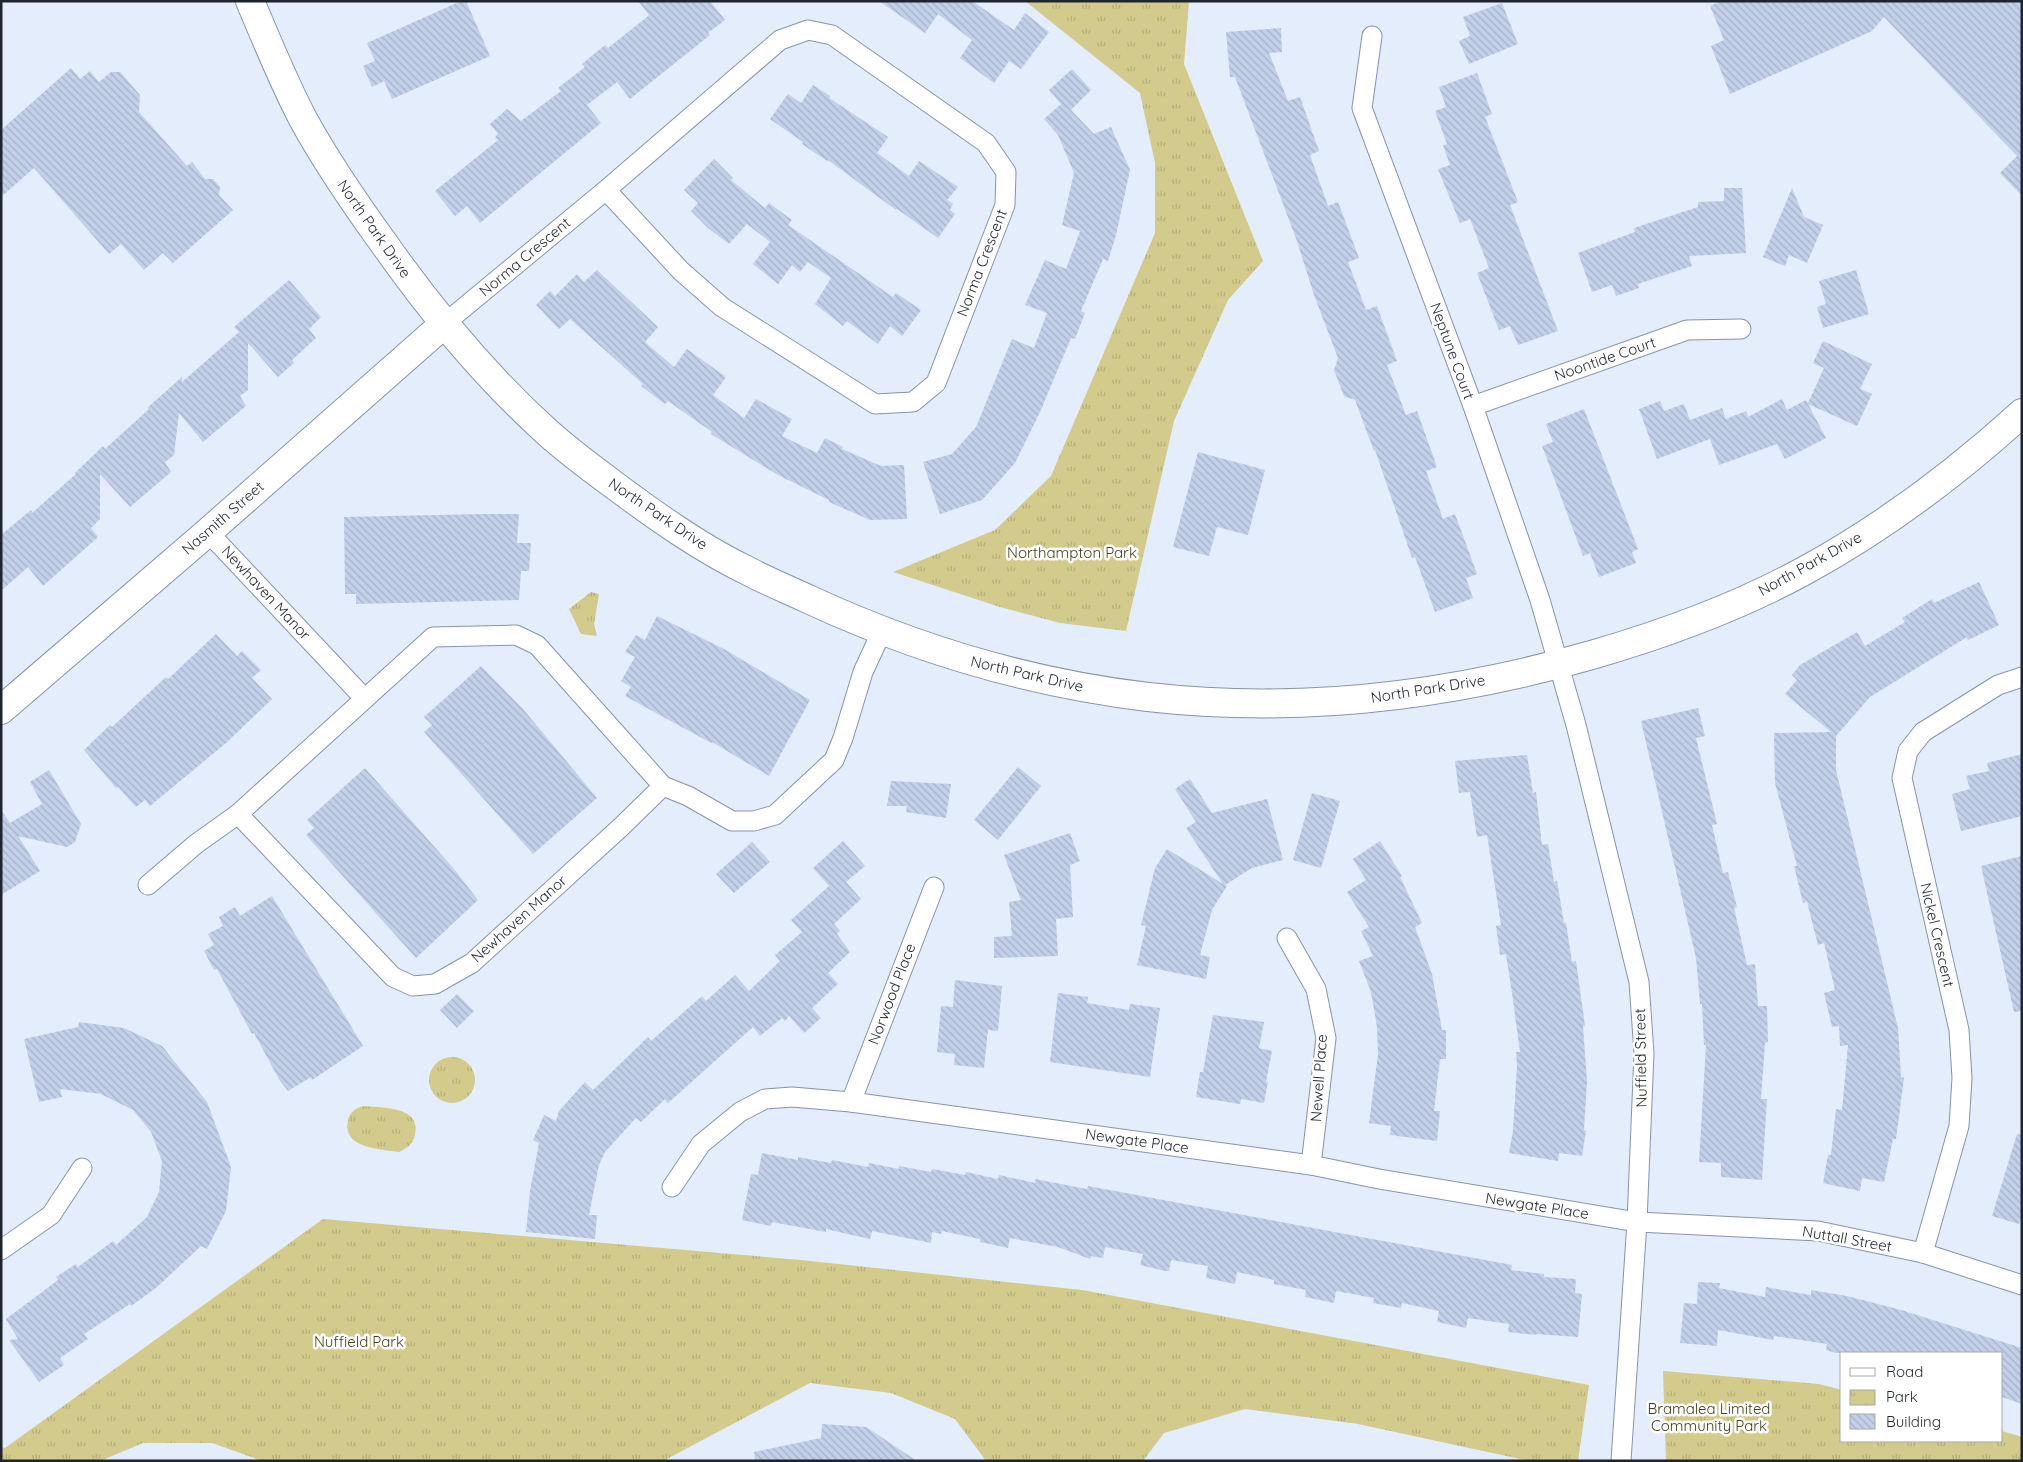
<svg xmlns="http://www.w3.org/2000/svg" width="2023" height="1462" viewBox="0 0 2023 1462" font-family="Quicksand,sans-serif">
<defs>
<pattern id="park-tufts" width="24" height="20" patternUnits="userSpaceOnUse" patternTransform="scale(1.25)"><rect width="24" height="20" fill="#d2cb8c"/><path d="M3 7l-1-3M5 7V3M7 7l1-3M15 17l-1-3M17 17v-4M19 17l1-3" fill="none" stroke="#b4ae79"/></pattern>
<pattern id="building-back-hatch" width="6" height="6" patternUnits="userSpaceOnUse" patternTransform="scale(1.25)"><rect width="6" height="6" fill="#c2d0e9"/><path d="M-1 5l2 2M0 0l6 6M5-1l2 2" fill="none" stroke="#a6b2c8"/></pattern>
</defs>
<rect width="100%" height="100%" fill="#e4edfc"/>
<g fill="url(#park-tufts)">
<polygon points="1025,1 1189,1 1184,64 1263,261 1228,300 1174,421 1126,631 1060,623 1000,607 893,572 995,530 1051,476 1155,233 1155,163 1140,93"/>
<polygon points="591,592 599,594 594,624 597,636 581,634 569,609"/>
<circle cx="452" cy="1080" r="23"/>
<path d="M 364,1106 C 382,1108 422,1106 415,1135 C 413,1144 407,1148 399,1152 C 382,1149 342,1149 348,1121 C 349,1112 356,1108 364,1106 Z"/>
<polygon points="323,1219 801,1260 1082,1290 1589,1385 1578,1461 1529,1461 1358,1424 1245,1409 1164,1433 1143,1461 986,1461 955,1419 891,1393 810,1383 663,1461 262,1461 212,1443 143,1443 100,1461 1,1461 1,1447 5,1448"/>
<polygon points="1663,1371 1819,1384 1842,1390 1842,1441 2002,1441 2002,1431 2022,1437 2022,1461 1666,1461"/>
</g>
<g fill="url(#building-back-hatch)">
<polygon points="461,1 466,1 490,56 392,99 384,81 372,87 363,66 375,61 367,43"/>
<polygon points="638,1 710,1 725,20 708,33 710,35 630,99 617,82 587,105 601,123 480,223 467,206 455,216 435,191 498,140 495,137 498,134 490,124 507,109 521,121 561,91 558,88 585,67 582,64 605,45 608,48 647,17 649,15"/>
<polygon points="879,1 972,1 1014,30 1025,13 1049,32 1021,69 1009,61 994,83 960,58 972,40 938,14 925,33"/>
<polygon points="1721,1 2022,1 2022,196 2000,173 2017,156 1884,17 1872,31 1730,94 1711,46 1724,40 1710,6"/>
<polygon points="1502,3 1518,44 1469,64 1459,41 1470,36 1463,17"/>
<polygon points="1281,28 1282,52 1269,53 1288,101 1300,97 1319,151 1310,155 1328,206 1338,202 1359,258 1348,262 1366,310 1377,306 1397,361 1387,365 1406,415 1417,411 1437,467 1426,471 1443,519 1455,514 1477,574 1466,578 1473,598 1435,612 1415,557 1412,558 1375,450 1374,451 1355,400 1344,396 1334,370 1338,358 1314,295 1297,241 1235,77 1230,77 1226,32"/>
<polygon points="71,68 80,79 90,71 99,82 111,72 120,72 140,95 139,112 187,166 192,162 205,179 213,179 220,187 219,195 233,210 173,263 163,253 144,270 121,244 109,254 34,168 1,197 1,130"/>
<polygon points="1072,69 1091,90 1071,110 1094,134 1111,127 1130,170 1116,235 1108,261 1103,259 1081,311 1085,313 1075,339 1071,338 1040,412 1015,463 982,500 940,514 923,462 952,454 976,427 1012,339 1034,348 1047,313 1025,305 1045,260 1066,269 1080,231 1062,225 1074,173 1058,135 1044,119 1061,104 1049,90"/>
<polygon points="1477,73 1492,114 1485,117 1518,202 1510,205 1558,331 1518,345 1510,326 1499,330 1477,273 1489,268 1470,219 1460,223 1438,169 1450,165 1443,145 1447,144 1435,111 1446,107 1439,87"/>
<polygon points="813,85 830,96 829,98 888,137 877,153 909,176 919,161 958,187 947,200 953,204 950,210 955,214 938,238 897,209 896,210 828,160 827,161 802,144 803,142 770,119 788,94 801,103"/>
<polygon points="714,159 733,178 731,180 765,208 769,203 792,220 788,225 893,297 896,293 921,310 902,336 890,326 878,344 847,321 843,326 815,304 831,278 808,262 800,272 792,265 778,284 753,264 770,242 747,224 729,244 708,228 691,211 698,203 684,190"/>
<polygon points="1724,188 1742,188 1746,253 1689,256 1692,266 1638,284 1639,288 1616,296 1612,285 1592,292 1578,253 1635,232 1634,228 1698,207 1698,202 1724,201"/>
<polygon points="1792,188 1804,217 1823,225 1807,263 1789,255 1785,266 1763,257"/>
<polygon points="597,270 658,327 645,342 674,367 687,349 726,377 713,395 744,418 756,399 792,419 782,436 817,453 825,438 843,447 842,449 881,466 904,465 907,519 870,520 829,502 829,500 778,475 711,434 712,432 668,401 665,404 641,386 643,384 570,319 559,329 536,305 550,291 555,296 577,274 584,282"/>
<polygon points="1856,270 1869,314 1823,328 1817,307 1826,304 1819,281"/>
<polygon points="289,280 321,317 309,329 316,338 292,360 294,363 278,377 248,343 248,390 240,396 246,406 203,442 179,413 174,455 165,462 171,472 130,507 100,474 100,519 91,528 98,537 43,586 28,567 1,591 1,535 31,510 32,513 76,474 75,473 103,446 105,449 149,409 147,408 182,377 182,382 239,332 234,327"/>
<polygon points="1823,341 1872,364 1860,389 1872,394 1857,426 1808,404 1826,438 1785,459 1777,444 1719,465 1710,439 1657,459 1639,409 1660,401 1664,411 1684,404 1690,420 1722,408 1726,419 1746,411 1748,417 1782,399 1787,410 1806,400 1808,403 1824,368 1813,363"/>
<polygon points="1584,409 1638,549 1632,552 1636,563 1599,577 1590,553 1583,556 1542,446 1553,442 1546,424"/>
<polygon points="1198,452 1265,470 1248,535 1217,527 1209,556 1173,547"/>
<polygon points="483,514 519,514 517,543 531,543 529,571 521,571 519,600 356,604 356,594 345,594 344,517"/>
<polygon points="1979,582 1999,625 1968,640 1967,637 1870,697 1836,736 1836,770 1898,1028 1901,1077 1904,1078 1896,1139 1893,1139 1884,1182 1862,1178 1860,1191 1823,1183 1828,1155 1831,1155 1836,1109 1842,1110 1848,1045 1840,1046 1839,1026 1832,1027 1824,993 1835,990 1824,943 1818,945 1807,902 1803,903 1794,866 1797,866 1775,783 1774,733 1831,732 1785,694 1797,680 1792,675 1800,665 1857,632 1865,646 1905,622 1902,618 1932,599 1934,603"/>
<polygon points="657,616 724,649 810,700 769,776 712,742 711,743 625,696 631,687 621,681 635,657 625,652 636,635 645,640"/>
<polygon points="216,634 237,656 242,651 261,670 252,678 272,699 226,743 150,806 145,800 136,807 118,787 116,788 84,750 110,725 112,727 166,677 168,679"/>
<polygon points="481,666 523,709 597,798 533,854 424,732 432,725 424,717"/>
<polygon points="1698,708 1705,736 1696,738 1717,824 1712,825 1723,873 1728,872 1737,907 1734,908 1747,965 1755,964 1758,1006 1767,1006 1768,1042 1765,1043 1761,1099 1767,1099 1762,1180 1721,1177 1721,1163 1699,1162 1706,1045 1704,1045 1702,1004 1700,1004 1696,958 1641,721"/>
<polygon points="2022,754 2022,816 1961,831 1952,794 1970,789 1966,776 1989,771 1987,763"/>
<polygon points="1527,755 1533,793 1536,792 1542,845 1548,844 1554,882 1557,881 1564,923 1566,923 1572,962 1576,961 1585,1026 1583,1026 1587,1081 1584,1130 1586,1131 1582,1156 1559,1153 1558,1161 1509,1153 1513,1130 1517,1066 1516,1052 1520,1052 1513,1000 1506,954 1500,955 1496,926 1501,925 1487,835 1477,837 1470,792 1459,793 1455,761"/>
<polygon points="1018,767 1041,786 998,840 974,820"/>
<polygon points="365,768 454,869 478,900 416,958 306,835 314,828 307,820"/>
<polygon points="49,770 81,824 75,842 67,847 18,836 40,871 1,895 1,810 10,823 42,804 30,782"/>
<polygon points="1190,779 1212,813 1267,799 1283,860 1252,868 1225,885 1227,886 1212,910 1200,955 1210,957 1206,979 1137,965 1146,926 1141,925 1155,868 1167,849 1223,884 1186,828 1196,822 1175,789"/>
<polygon points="891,781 951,784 946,818 906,812 907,806 887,806"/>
<polygon points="1312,793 1340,801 1321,868 1293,860"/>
<polygon points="1070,833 1080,861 1070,865 1073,917 1056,919 1058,956 994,958 994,937 1012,936 1009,902 1021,900 1004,855"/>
<polygon points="843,841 865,866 846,882 861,899 834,924 840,931 837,934 850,952 828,973 838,984 812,1008 821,1018 804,1033 789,1016 785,1021 782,1018 760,1036 753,1027 668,1103 665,1099 641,1122 636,1118 605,1152 599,1165 589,1215 597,1215 595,1239 526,1232 530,1191 539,1143 533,1140 544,1115 556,1121 559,1111 585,1082 593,1090 648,1037 651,1041 702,996 706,1001 735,975 749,991 780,961 775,955 802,932 791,920 829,886 813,868"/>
<polygon points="1380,841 1402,876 1400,877 1422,923 1415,927 1432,974 1442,1030 1446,1030 1446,1059 1440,1059 1434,1111 1440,1111 1437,1141 1390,1135 1391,1126 1369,1123 1378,1054 1377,1027 1371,992 1359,961 1373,956 1361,931 1369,927 1347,892 1366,880 1353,859"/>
<polygon points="752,842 770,862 734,893 716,874"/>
<polygon points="2022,856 2022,1011 2014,1012 1981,866"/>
<polygon points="272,896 363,1046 312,1080 311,1077 288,1091 280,1081 254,1033 252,1034 217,969 214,970 204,951 214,945 208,934 223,926 219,917 235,907 240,916"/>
<polygon points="955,980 1002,986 998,1031 988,1030 984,1068 954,1065 955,1054 937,1052 941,1006 953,1007"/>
<polygon points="1058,993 1088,997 1087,1003 1129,1010 1130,1004 1160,1008 1150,1077 1050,1062"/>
<polygon points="457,994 474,1011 457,1028 440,1010"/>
<polygon points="1213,1015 1264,1022 1259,1048 1272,1051 1266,1082 1268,1082 1264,1103 1241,1099 1240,1104 1196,1097 1200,1072 1203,1072"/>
<polygon points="79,1022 124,1028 162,1046 207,1102 231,1167 226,1211 207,1249 201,1246 156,1288 131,1306 130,1304 84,1334 88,1339 60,1358 64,1365 39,1382 9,1340 18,1339 6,1319 58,1280 56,1277 76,1264 78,1267 113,1241 116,1245 147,1217 159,1192 162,1161 151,1132 133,1110 101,1094 60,1089 62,1097 39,1102 24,1039 78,1027"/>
<polygon points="2017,1134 2022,1135 2022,1214 2019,1224 1992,1216"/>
<polygon points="762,1153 798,1160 798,1157 831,1163 832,1160 868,1167 869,1163 899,1169 899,1166 931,1172 932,1169 965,1175 966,1172 998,1179 999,1175 1035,1183 1035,1179 1087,1189 1088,1186 1512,1265 1511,1270 1544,1274 1544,1277 1576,1279 1575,1293 1582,1294 1578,1337 1536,1334 1536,1335 1508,1332 1509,1324 1468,1318 1466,1328 1437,1322 1439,1311 1402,1303 1401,1308 1373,1303 1374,1298 1336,1291 1334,1303 1305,1297 1306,1290 1274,1284 1274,1280 1237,1272 1235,1284 1206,1278 1208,1266 1171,1260 1169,1271 1165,1271 1140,1265 1143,1254 1105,1247 1103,1258 1091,1256 1090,1259 1058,1247 1010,1238 1008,1248 980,1242 980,1239 942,1231 941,1234 932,1232 931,1243 872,1231 870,1239 826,1229 826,1232 772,1222 771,1226 742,1220 751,1174 758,1175"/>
<polygon points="1698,1282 1720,1283 1719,1288 1765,1297 1766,1287 1811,1295 1811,1290 1847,1296 1901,1310 2022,1348 2022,1404 2002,1397 2002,1353 1836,1353 1826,1350 1827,1344 1774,1336 1773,1340 1718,1330 1717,1346 1680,1343 1684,1303 1697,1304"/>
<polygon points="822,1424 866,1427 917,1461 755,1461 754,1452 821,1438"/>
</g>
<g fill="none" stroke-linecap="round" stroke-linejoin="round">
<g stroke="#8694aa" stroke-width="21">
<g id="street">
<polyline points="1372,36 1362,108 1473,406 1540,600 1576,725 1639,982 1644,1053 1637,1222 1621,1461"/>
<polyline points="444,324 606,190 780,40 808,30 832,35 986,143 1006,172 1005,205 936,383 913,402 875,404 722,307 681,271 606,190"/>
<polyline points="1473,406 1687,330 1741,329"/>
<polyline points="208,532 364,698"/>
<polyline points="238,814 393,977 413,986 435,984 472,963 621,827 663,786"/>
<polyline points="148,885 196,844 238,814 433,637 516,635 537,645 663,786 688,796 732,821 754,821 775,815 834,760 843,738 863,672 882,631"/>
<polyline points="1287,938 1316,989 1326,1038 1311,1165"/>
<polyline points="851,1102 934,887"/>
<polyline points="672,1187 701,1144 740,1112 765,1099 792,1097 851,1102 1311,1165 1379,1179 1637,1222 1818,1231 1923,1253 2022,1285"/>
<polyline points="1,1250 51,1215 82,1168"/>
<polyline points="1923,1253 1959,1126 1962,1078 1959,1030 1902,778 1908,751 1923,732 1998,685 2022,677"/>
</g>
</g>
<g stroke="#8694aa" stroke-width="30">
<g id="secondary">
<path d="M 250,1 C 267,41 283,81 303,119 C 327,163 356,205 385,245 C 433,313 485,376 547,432 C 568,451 591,468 614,485 C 657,517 702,549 750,572 C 769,582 789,590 808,599 C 916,649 1030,683 1148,697 C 1299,714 1450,696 1595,654 C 1667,633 1738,607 1804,571 C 1883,528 1956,473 2022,413"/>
<polyline points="1,710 208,532 444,324"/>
</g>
</g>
<use href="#street" stroke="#fff" stroke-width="19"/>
<use href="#secondary" stroke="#fff" stroke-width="28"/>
</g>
<g text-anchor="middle" stroke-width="5" stroke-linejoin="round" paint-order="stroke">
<g font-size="15" fill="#1f252e" stroke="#fff">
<text transform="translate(374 229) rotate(55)" y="5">North Park Drive</text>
<text transform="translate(525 257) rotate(-40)" y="5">Norma Crescent</text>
<text transform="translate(982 263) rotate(-69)" y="5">Norma Crescent</text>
<text transform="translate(1452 351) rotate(70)" y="5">Neptune Court</text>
<text transform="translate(1605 359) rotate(-19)" y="5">Noontide Court</text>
<text transform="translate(658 514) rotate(34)" y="5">North Park Drive</text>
<text transform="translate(223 518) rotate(-41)" y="5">Nasmith Street</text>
<text transform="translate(1810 564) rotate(-29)" y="5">North Park Drive</text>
<text transform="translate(266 593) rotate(47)" y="5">Newhaven Manor</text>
<text transform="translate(1027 674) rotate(13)" y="5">North Park Drive</text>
<text transform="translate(1428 689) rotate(-9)" y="5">North Park Drive</text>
<text transform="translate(519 919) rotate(-42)" y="5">Newhaven Manor</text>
<text transform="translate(1937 935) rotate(77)" y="5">Nickel Crescent</text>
<text transform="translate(892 994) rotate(-69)" y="5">Norwood Place</text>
<text transform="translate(1641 1058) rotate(-91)" y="5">Nuffield Street</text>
<text transform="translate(1319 1078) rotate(-86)" y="5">Newell Place</text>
<text transform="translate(1137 1141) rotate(8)" y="5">Newgate Place</text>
<text transform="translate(1537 1206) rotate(9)" y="5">Newgate Place</text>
<text transform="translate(1847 1239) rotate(10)" y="5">Nuttall Street</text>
</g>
<g font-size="15" fill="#423e16" stroke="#fff">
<text x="1072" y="558">Northampton Park</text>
<text x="359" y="1347">Nuffield Park</text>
<text x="1709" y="1414">Bramalea Limited<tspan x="1709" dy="17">Community Park</tspan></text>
</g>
</g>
<rect width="2023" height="1462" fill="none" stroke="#1f252e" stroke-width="5"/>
<rect x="1840" y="1352" width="162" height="90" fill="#ffffff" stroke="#a5a8ab"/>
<rect x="1850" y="1368" width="25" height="8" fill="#ffffff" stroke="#a5a8ab"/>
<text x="1886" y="1377" font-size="15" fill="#1f252e">Road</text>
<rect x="1850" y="1390" width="25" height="15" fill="url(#park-tufts)" stroke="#a5a8ab"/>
<text x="1886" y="1402" font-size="15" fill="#1f252e">Park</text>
<rect x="1850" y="1414" width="25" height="15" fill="url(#building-back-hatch)" stroke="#a5a8ab"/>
<text x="1886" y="1427" font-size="15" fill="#1f252e">Building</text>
</svg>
